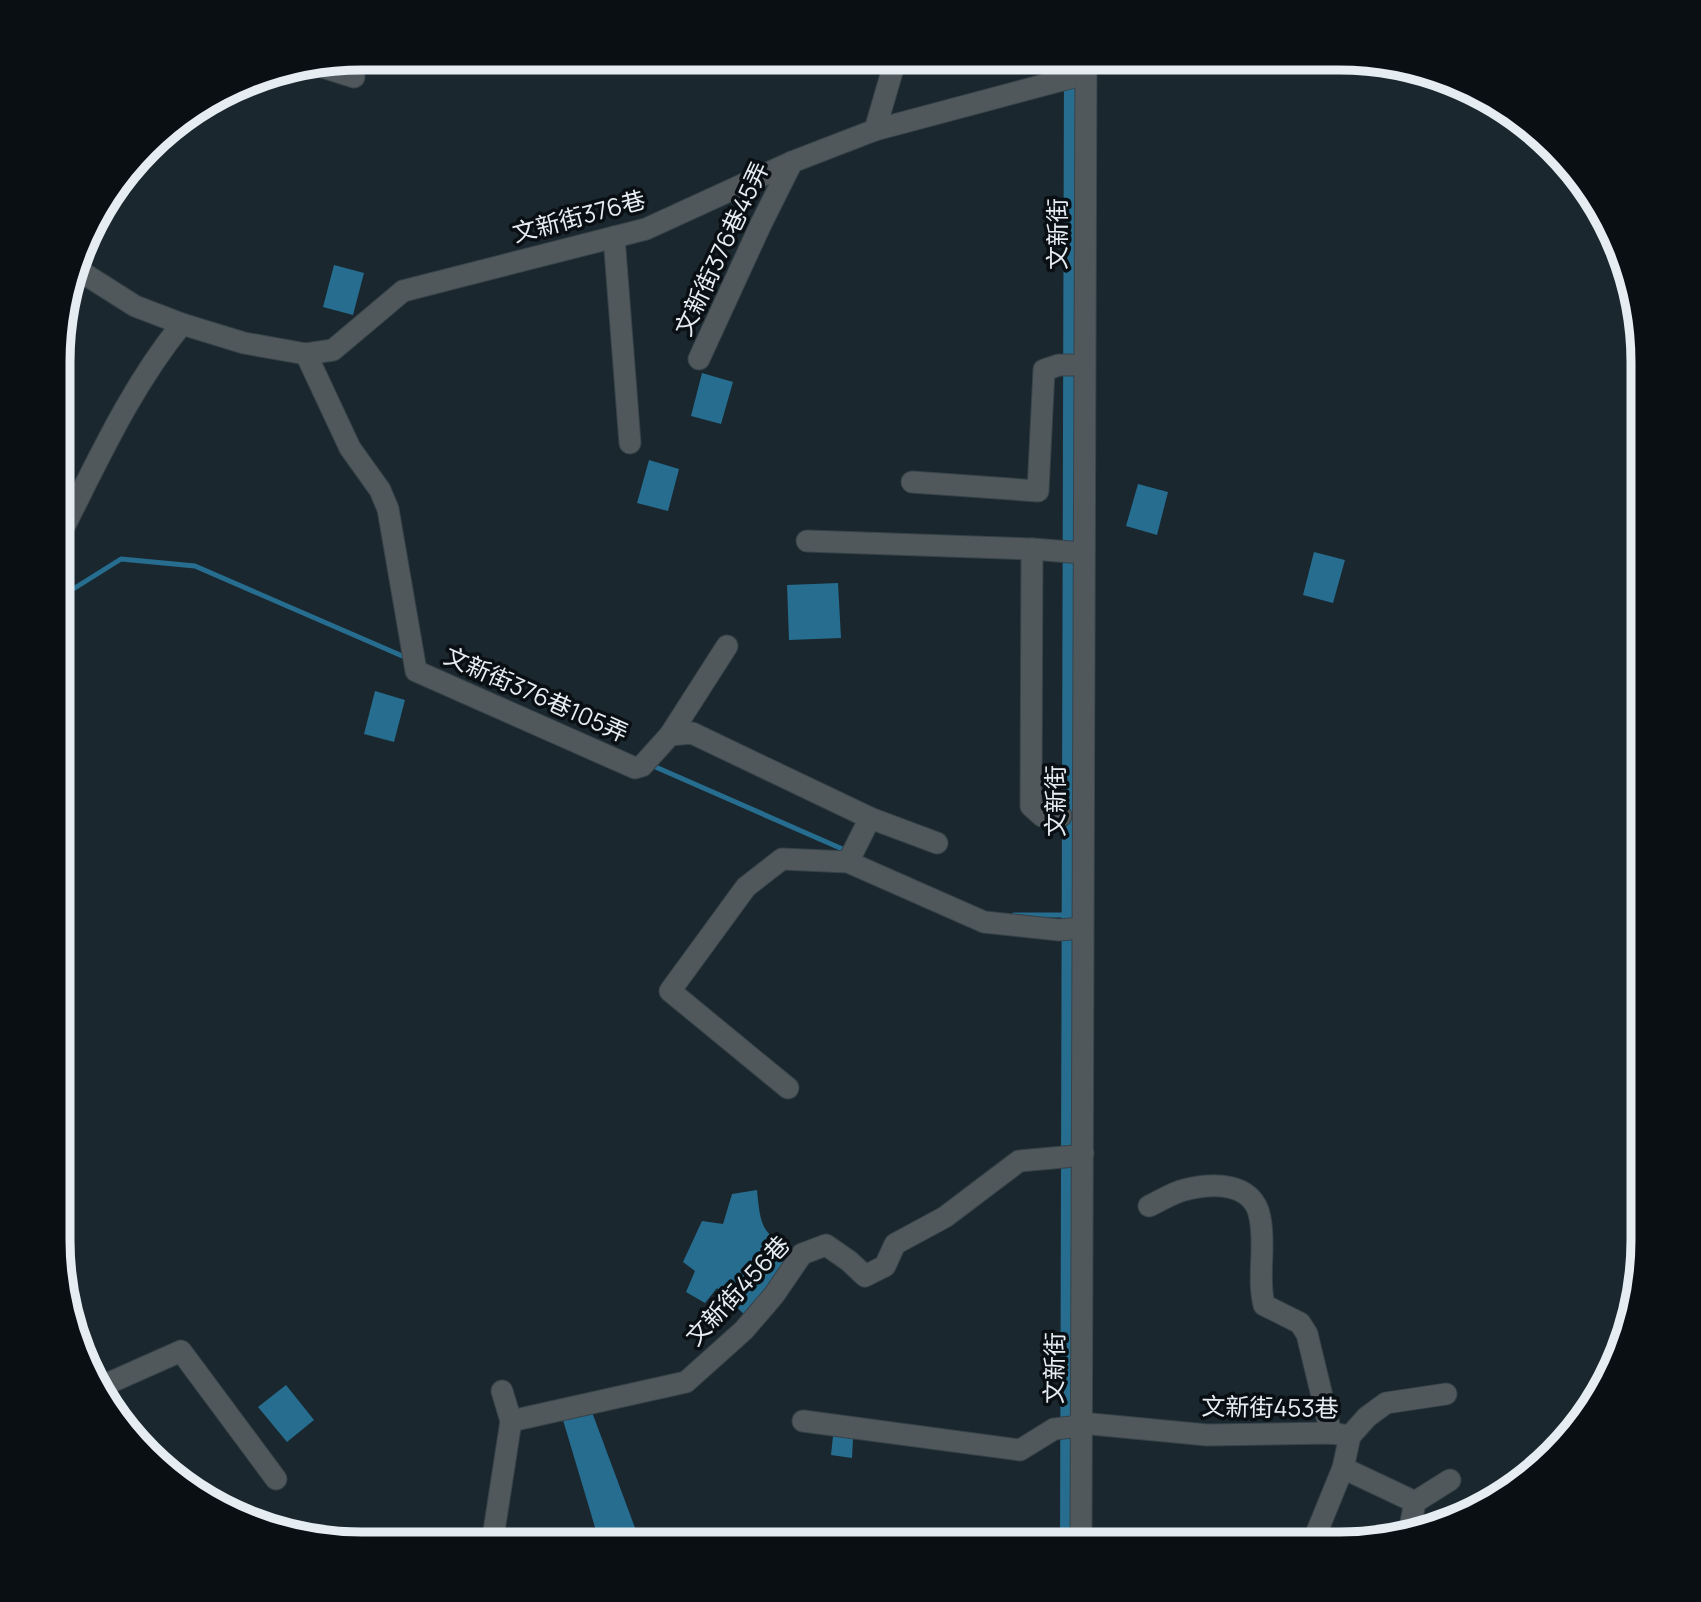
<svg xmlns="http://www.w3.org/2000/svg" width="1701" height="1602" viewBox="0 0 1701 1602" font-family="Manrope,'Noto Sans TC',sans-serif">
<rect width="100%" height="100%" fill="#1a272e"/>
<g fill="#266d8f">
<polygon points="334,265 364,273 353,315 323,307"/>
<polygon points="702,373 733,382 721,424 691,416"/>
<polygon points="649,460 679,469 668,511 637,503"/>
<polygon points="1138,484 1168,492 1157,535 1126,526"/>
<polygon points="1314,552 1345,560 1333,603 1303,595"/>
<polygon points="838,583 841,638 789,640 787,585"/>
<polygon points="375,691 405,700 394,742 364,734"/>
<path d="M 757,1190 C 761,1234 764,1234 802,1254 L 752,1322 L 717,1288 L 705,1303 L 686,1292 L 695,1271 L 683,1262 L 702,1221 L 723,1224 L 732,1194 Z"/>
<polygon points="286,1385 314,1420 287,1442 258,1407"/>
<polygon points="589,1404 641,1544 600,1544 560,1410"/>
<polygon points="833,1436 853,1439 852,1458 831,1455"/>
</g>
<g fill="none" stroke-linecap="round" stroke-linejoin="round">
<g stroke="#266d8f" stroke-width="5">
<polyline points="62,596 121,559 195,566 407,658"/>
<polyline points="651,765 847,851"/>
<polyline points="1014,915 1071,915"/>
</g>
<polyline stroke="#266d8f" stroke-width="18" points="1069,1544 1073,58"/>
<g stroke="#364349" stroke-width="23">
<g id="minor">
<polyline points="316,65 354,77"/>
<polyline points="875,130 896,58"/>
<polyline points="614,237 630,443"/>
<polyline points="77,267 83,273 135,306 182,324 244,343 306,354 333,350 403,291 646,229 792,162 875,130 1085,74"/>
<polyline points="306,354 350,448 380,490 388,509 416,671 635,768 642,766 670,735 692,733 870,818 937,843"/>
<polyline points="699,359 761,224 792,162"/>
<polyline points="912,482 1038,491 1044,370 1059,365 1084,365"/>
<path d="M 62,531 C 98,460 132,385 182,324"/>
<polyline points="807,541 1032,549 1031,806 1042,816 1061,816"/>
<polyline points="1032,549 1083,553"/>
<polyline points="670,735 727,646"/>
<polyline points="848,862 870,818"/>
<polyline points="788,1088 670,991 746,887 782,859 848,862 984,922 1059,930 1082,928"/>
<path d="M 1149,1206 C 1160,1201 1172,1193 1184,1190 C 1212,1183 1254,1181 1260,1218 C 1266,1246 1257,1277 1264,1305 L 1300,1323 L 1307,1334 L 1331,1433"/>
<polyline points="100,1387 181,1351 276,1479"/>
<polyline points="511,1421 686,1382 744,1330 774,1295 802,1254 826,1245 849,1261 865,1276 885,1266 895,1244 945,1217 1019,1161 1075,1156 1083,1153"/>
<polyline points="803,1421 1020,1450 1054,1429 1072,1427 1081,1423 1207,1435 1331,1433 1350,1436 1367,1417 1386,1403 1446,1394"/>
<polyline points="1343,1468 1415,1502 1409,1532"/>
<polyline points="1415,1502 1450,1480"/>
<polyline points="492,1544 511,1421 502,1391"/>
<polyline points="1081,1544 1086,58"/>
<polyline points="1312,1544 1343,1468 1350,1436"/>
</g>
</g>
<use href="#minor" stroke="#51585b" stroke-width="21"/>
</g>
<g text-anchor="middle" stroke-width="7" stroke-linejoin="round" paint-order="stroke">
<g font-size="24" fill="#e5edf2" stroke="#090f12">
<text transform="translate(579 217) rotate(-15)" y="8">文新街376巷</text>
<text transform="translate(1058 234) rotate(-90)" y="8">文新街</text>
<text transform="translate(722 249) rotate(-65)" y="8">文新街376巷45弄</text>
<text transform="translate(536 695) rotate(24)" y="8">文新街376巷105弄</text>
<text transform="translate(1056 801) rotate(-90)" y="8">文新街</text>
<text transform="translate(738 1291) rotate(-47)" y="8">文新街456巷</text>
<text transform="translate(1055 1368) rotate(-89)" y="8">文新街</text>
<text transform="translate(1270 1408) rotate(1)" y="8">文新街453巷</text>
</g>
</g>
<path d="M0 0H1701V1602H0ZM362 70H1339A292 292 0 0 1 1631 362V1240A292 292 0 0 1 1339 1532H362A292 292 0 0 1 70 1240V362A292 292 0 0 1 362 70Z" fill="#090f12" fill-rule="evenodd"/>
<path fill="none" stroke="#e5edf2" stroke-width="9" d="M362 70H1339A292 292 0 0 1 1631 362V1240A292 292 0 0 1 1339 1532H362A292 292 0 0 1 70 1240V362A292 292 0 0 1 362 70Z"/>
</svg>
